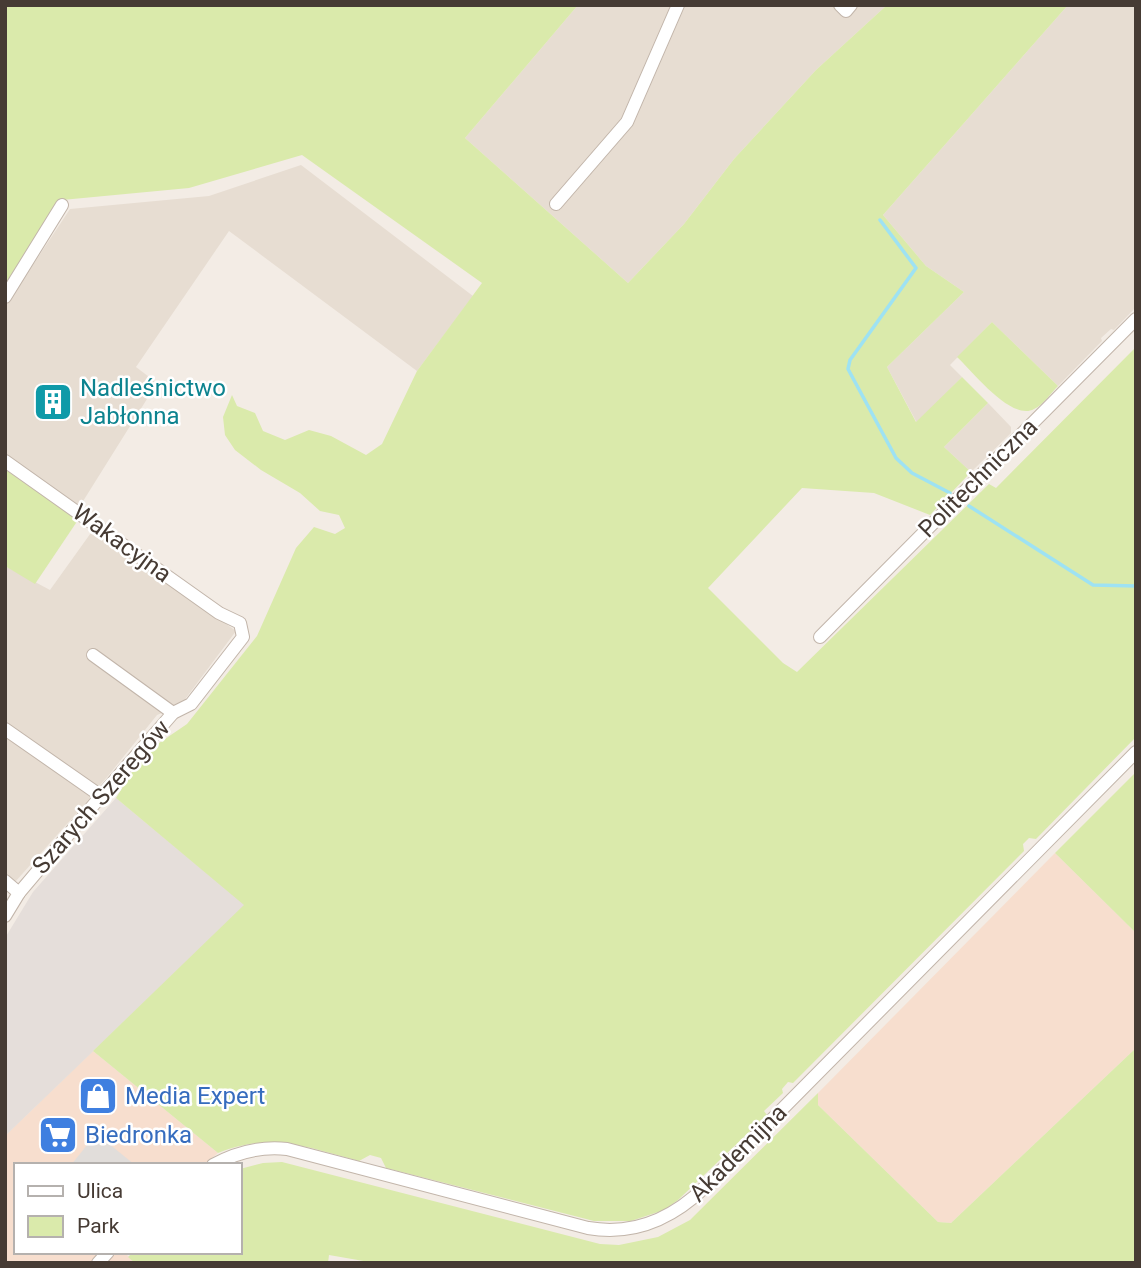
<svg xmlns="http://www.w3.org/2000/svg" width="1141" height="1268" viewBox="0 0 1141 1268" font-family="Roboto,sans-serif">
<rect width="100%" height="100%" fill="#f3ece5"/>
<g fill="#e7ddd2">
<polygon points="578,5 887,5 816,70 734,159 684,224 628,283 465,138"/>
<polygon points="1068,5 1136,5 1136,307 1114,330 1111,329 1101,338 1102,341 1058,386 992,322 950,365 962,377 917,423 887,367 964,292 926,266 883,215"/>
<polygon points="301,165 473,296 417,371 229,231 136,367 157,383 80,506 5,454 5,307 70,209 209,196"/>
<polygon points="988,403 1011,427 1011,433 971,472 944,447"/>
<polygon points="93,530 236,631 180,706 157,715 108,776 100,785 97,786 5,721 5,566 50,590"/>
<polygon points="5,735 92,796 15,882 5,874"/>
</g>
<g fill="#f7dece">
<polygon points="1055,853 1136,933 1136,1048 951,1223 938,1222 818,1105 818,1093"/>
<polygon points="93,1051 218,1153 203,1165 16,1165 16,1252 124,1252 135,1263 5,1263 5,1136"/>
</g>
<polygon fill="#e5deda" points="116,798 245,905 5,1136 5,938 33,892"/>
<g fill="#daeaab">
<path d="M 5,5 L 578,5 L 465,138 L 628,283 L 684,224 L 734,159 L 816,70 L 887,5 L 1068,5 L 883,215 L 926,266 L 964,292 L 887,367 L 916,422 L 962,377 L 988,403 L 944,447 L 971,472 L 930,515 L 874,493 L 802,488 L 708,588 L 783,663 L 797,672 L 989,484 L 996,488 L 1136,347 L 1136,737 L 1036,839 L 1029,838 L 1023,844 L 1024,851 L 793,1083 L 788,1082 L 782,1089 L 783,1093 L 764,1111 L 767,1115 L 678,1200 L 664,1210 L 631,1221 L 594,1221 L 386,1168 L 381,1158 L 370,1155 L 359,1161 C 306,1147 272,1132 218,1153 L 93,1051 L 244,905 L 116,798 L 143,754 L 187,724 L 257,636 L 296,548 L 314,527 L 335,534 L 345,528 L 339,515 L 320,511 L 300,493 L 261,470 L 235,450 L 225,435 L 223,417 L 232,395 L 237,406 L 255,413 L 263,431 L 285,440 L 309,430 L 331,436 L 366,455 L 382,444 L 417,371 L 482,283 L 302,155 L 189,188 L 62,200 L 5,290 Z"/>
<path d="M 992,322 L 1058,386 C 1051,393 1043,405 1034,409 C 1012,422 972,371 957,357 Z"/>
<polygon points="6,470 78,520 35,584 5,566"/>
<polygon points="1136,772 1136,933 1055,853"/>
<polygon points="1136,1048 1136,1261 1134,1263 375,1263 329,1255 328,1263 135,1263 128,1257 133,1252 240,1252 240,1169 263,1163 282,1162 600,1244 619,1245 658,1237 690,1220 818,1093 818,1105 938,1222 951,1223"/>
</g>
<polygon fill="#e1ddda" points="96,1134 103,1139 135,1165 71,1165"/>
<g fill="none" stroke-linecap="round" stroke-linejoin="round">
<g stroke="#9ee2f3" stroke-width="3.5">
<polyline points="880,220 916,268 850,360 848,369 896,458 912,473 950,493"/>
<polyline points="969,506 1093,585 1136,586"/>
</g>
<g stroke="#c2b5aa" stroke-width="14">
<g id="minor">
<polyline points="840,5 846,11 851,5"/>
<polyline points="556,204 627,122 678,5"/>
<polyline points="5,297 62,205"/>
<polyline points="5,461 219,613 240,623 243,637 191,704 173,713 101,796 19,893 5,916"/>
<polyline points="820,637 1136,319"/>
<polyline points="93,655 173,713"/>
<polyline points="5,729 101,796"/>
<polyline points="5,881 19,893"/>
<path d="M 213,1165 C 237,1152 260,1146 287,1149 L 588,1228 C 634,1236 672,1219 705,1187 L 1136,752"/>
<polyline points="98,1263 108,1252"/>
</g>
</g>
<use href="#minor" stroke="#fff" stroke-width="12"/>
</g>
<defs>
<g id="building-square" transform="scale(2.0125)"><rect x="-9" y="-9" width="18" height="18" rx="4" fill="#0f9aa8" stroke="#fff"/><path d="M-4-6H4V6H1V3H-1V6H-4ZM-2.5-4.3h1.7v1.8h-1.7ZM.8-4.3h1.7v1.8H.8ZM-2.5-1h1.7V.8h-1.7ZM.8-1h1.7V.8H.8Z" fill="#fff"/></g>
<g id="shop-square" transform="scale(2.0125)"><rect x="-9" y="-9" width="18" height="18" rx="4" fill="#3f7fe0" stroke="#fff"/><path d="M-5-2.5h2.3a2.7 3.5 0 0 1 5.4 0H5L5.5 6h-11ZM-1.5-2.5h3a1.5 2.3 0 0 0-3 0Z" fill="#fff"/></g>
<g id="supermarket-square" transform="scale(2.0125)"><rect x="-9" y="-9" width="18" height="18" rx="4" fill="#3f7fe0" stroke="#fff"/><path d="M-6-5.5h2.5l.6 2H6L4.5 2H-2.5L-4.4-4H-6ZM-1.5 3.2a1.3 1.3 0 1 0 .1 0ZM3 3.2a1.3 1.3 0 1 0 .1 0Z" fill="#fff"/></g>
</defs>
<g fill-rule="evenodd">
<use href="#building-square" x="53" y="402"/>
<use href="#shop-square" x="98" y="1096"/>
<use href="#supermarket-square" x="58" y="1135"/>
</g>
<g text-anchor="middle" stroke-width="5" stroke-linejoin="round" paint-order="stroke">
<g font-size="24" fill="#0d838f" stroke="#fff" text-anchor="start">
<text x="80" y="396">Nadleśnictwo<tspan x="80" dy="28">Jabłonna</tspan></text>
</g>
<g font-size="24" fill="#463b34" stroke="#fff">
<text transform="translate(978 478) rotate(-45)" y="8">Politechniczna</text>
<text transform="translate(122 543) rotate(36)" y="8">Wakacyjna</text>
<text transform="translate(101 797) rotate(-49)" y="8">Szarych Szeregów</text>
<text transform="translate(738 1153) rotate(-45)" y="8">Akademijna</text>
</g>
<g font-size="24" fill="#366cbe" stroke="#fff" text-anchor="start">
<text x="125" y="1104">Media Expert</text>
<text x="85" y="1143">Biedronka</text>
</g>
</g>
<rect width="1141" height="1268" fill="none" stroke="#463b34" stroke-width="14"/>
<rect x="14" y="1163" width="228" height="91" fill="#ffffff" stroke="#b5b1ae" stroke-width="2"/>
<rect x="28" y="1186" width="35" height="10" fill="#ffffff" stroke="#b5b1ae" stroke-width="2"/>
<text x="77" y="1198" font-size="21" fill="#463b34">Ulica</text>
<rect x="28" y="1216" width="35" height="21" fill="#daeaab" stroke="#b5b1ae" stroke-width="2"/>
<text x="77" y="1233" font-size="21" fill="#463b34">Park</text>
</svg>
